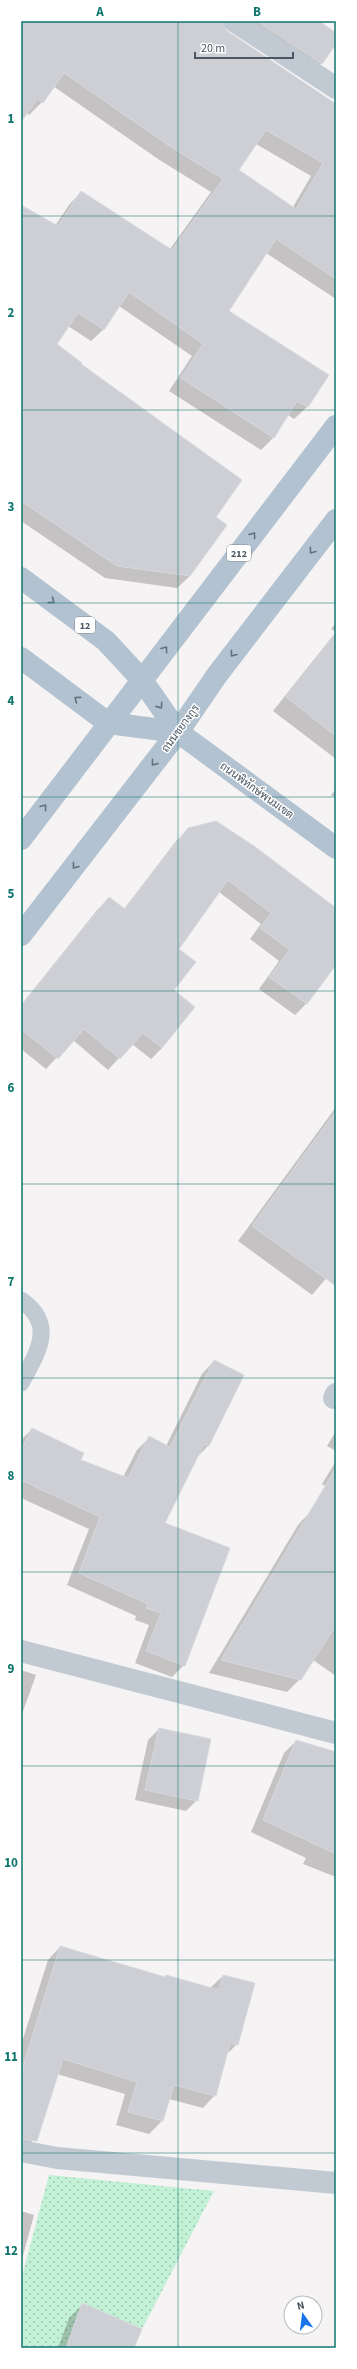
<svg xmlns="http://www.w3.org/2000/svg" width="357" height="2369" viewBox="0 0 357 2369" font-family="'Source Sans 3',Sarabun,sans-serif">
<defs>
<pattern id="garden-dots" width="8" height="8" patternUnits="userSpaceOnUse"><rect width="8" height="8" fill="#c3f1d5"/><path d="M2 2h.1M6 6h.1" fill="none" stroke="#a0c6b0" stroke-width="1.8" stroke-linecap="round"/></pattern>
</defs>
<rect width="100%" height="100%" fill="#f5f3f3"/>
<polygon fill="url(#garden-dots)" points="49,2175 214,2191 142,2329 66,2348 21,2348 21,2280"/>
<g fill="#0003" fill-rule="evenodd">
<path d="M 21,21 L 203,21 L 336,106 L 336,299 L 266,253 L 228,311 L 327,375 L 307,407 L 294,419 L 288,415 L 273,438 L 261,450 L 169,391 L 192,356 L 119,306 L 104,329 L 91,341 L 68,326 L 55,344 L 80,365 L 215,517 L 190,576 L 177,588 L 105,578 L 21,521 L 21,207 L 55,226 L 69,205 L 81,192 L 170,249 L 211,192 L 158,159 L 53,86 L 42,102 L 29,115 L 26,112 L 21,120 ZM 256,144 L 311,176 L 293,207 L 237,171 Z"/>
<polygon points="231,21 320,21 336,34 336,42 321,63 309,76"/>
<polygon points="336,623 336,759 273,711 336,632 331,629"/>
<polygon points="336,789 336,798 331,795"/>
<polygon points="189,829 336,909 336,963 306,1004 295,1015 259,989 279,961 250,939 261,924 219,892 178,949 162,1048 151,1059 132,1044 108,1070 73,1040 46,1069 21,1049 21,1005 98,909 109,898 124,909 177,840"/>
<polygon points="336,1107 336,1267 312,1295 238,1241"/>
<polygon points="214,1361 243,1375 208,1446 198,1456 164,1524 184,1665 172,1677 135,1663 149,1625 135,1620 136,1616 67,1585 89,1529 21,1498 21,1440 32,1429 79,1461 123,1477 137,1450 149,1438 166,1446 202,1374"/>
<polygon points="336,1431 336,1451 327,1446"/>
<polygon points="336,1461 336,1493 322,1484"/>
<polygon points="310,1512 336,1530 336,1676 313,1660 300,1679 287,1692 209,1673 298,1525"/>
<polygon points="21,1670 36,1675 21,1717"/>
<polygon points="159,1729 197,1800 186,1811 135,1800 148,1740"/>
<polygon points="296,1741 336,1753 336,1877 303,1864 306,1858 251,1832 284,1753"/>
<polygon points="60,1947 164,1978 210,1988 223,1976 237,2044 226,2055 215,2095 203,2108 169,2099 162,2121 149,2134 116,2125 125,2094 57,2074 38,2135 25,2148 21,2147 21,2045 48,1960"/>
<polygon points="21,2211 34,2215 21,2263"/>
<polygon points="82,2305 133,2348 58,2348 69,2318"/>
</g>
<g fill="#cdcfd5" stroke="#d7d9de" fill-rule="evenodd">
<path d="M 21,21 L 222,21 L 227,31 L 336,104 L 336,279 L 276,239 L 229,311 L 329,375 L 308,407 L 297,401 L 274,438 L 181,378 L 203,344 L 129,292 L 104,330 L 78,313 L 57,344 L 82,363 L 81,364 L 242,480 L 216,517 L 227,525 L 190,576 L 117,566 L 21,501 L 21,205 L 58,226 L 81,191 L 172,250 L 223,179 L 171,147 L 64,73 L 43,103 L 37,99 L 21,122 ZM 266,130 L 323,163 L 296,209 L 239,170 Z"/>
<polygon points="257,21 319,21 336,33 336,44 322,64"/>
<polygon points="336,634 336,736 286,697"/>
<polygon points="216,821 254,846 336,908 336,965 307,1004 269,977 290,950 260,928 271,913 228,880 179,949 196,962 174,990 195,1007 162,1048 143,1033 120,1059 84,1029 58,1059 21,1029 21,1006 109,897 125,909 188,828"/>
<polygon points="336,1111 336,1286 252,1226"/>
<polygon points="214,1360 244,1375 209,1446 204,1444 165,1523 230,1548 185,1666 146,1651 161,1613 146,1608 148,1604 79,1573 100,1517 21,1480 21,1451 32,1428 84,1453 81,1460 128,1478 149,1436 170,1447"/>
<polygon points="336,1468 336,1625 301,1680 221,1660"/>
<polygon points="159,1728 211,1739 198,1801 145,1790"/>
<polygon points="296,1740 336,1752 336,1854 263,1820"/>
<polygon points="60,1946 165,1977 166,1975 219,1990 223,1975 255,1983 238,2045 230,2043 216,2096 174,2085 163,2121 128,2112 137,2082 63,2059 37,2141 21,2139 21,2073"/>
<polygon points="82,2303 142,2329 134,2348 66,2348"/>
</g>
<g fill="none" stroke-linecap="round" stroke-linejoin="round">
<path stroke="#c1cad2" stroke-width="17" d="M 21,1300 C 57,1325 37,1353 21,1383"/>
<g stroke="#c1cad2" stroke-width="22">
<polyline points="234,21 336,88"/>
<polyline points="334,1398 336,1394"/>
<polyline points="21,1651 336,1733"/>
<polyline points="21,2151 57,2158 336,2183"/>
</g>
<g stroke="#b3c2d1" stroke-width="22">
<polyline points="21,578 106,641 142,680 178,732 336,848"/>
<polyline points="21,658 108,723 178,732"/>
<polyline points="21,839 336,426"/>
<polyline points="21,935 178,732 217,675 336,520"/>
</g>
</g>
<defs><path id="oneway-chevron" d="M-2-3.5L2.5 0L-2 3.5" fill="none" stroke-width="1.6" stroke-linecap="round" stroke-linejoin="round"/></defs>
<g stroke="#64717d">
<use href="#oneway-chevron" transform="translate(253 535) rotate(-53)"/>
<use href="#oneway-chevron" transform="translate(312 551) rotate(127)"/>
<use href="#oneway-chevron" transform="translate(52 601) rotate(37)"/>
<use href="#oneway-chevron" transform="translate(165 649) rotate(-53)"/>
<use href="#oneway-chevron" transform="translate(233 654) rotate(127)"/>
<use href="#oneway-chevron" transform="translate(77 699) rotate(-143)"/>
<use href="#oneway-chevron" transform="translate(160 706) rotate(55)"/>
<use href="#oneway-chevron" transform="translate(154 763) rotate(128)"/>
<use href="#oneway-chevron" transform="translate(44 807) rotate(-53)"/>
<use href="#oneway-chevron" transform="translate(75 866) rotate(128)"/>
</g>
<path fill="none" stroke="#0f766e" stroke-width="1" stroke-opacity="0.55" d="M 178,21 L 178,2348M 21,216 L 336,216M 21,410 L 336,410M 21,603 L 336,603M 21,797 L 336,797M 21,991 L 336,991M 21,1184 L 336,1184M 21,1378 L 336,1378M 21,1572 L 336,1572M 21,1766 L 336,1766M 21,1960 L 336,1960M 21,2153 L 336,2153"/>
<g text-anchor="middle" stroke-width="3" stroke-linejoin="round" paint-order="stroke">
<g fill="#fff" stroke="#808990" stroke-width="1">
<rect x="227" y="545" width="24" height="16" rx="3"/>
<rect x="75" y="617" width="20" height="16" rx="3"/>
</g>
<g font-size="10" font-weight="bold" fill="#4a5661">
<text x="239" y="557">212</text>
<text x="85" y="629">12</text>
</g>
<g font-size="11" fill="#4a5661" stroke="#fff">
<text transform="translate(180 728) rotate(-54)" y="4">ถนนชยางกูร</text>
<text transform="translate(257 790) rotate(36)" y="4">ถนนพิทักษ์พนมเขต</text>
</g>
</g>
<rect width="357" height="2369" fill="none" stroke="#ffffff" stroke-width="44"/>
<g transform="translate(303 2315) rotate(346)"><circle r="19" fill="#ffffff" stroke="#b7bbc0"/>
<path d="M0-3L7 15L0 10L-7 15Z" fill="#1a73e8"/>
<text y="-6" font-size="11" font-weight="bold" text-anchor="middle" fill="#4a5661">N</text>
</g>
<path d="M195 52v6h98v-6" fill="none" stroke="#4a5661" stroke-width="2"/>
<text x="201" y="52" font-size="12" fill="#4a5661" stroke="#ffffff" stroke-width="3" paint-order="stroke">20 m</text>
<rect x="22" y="22" width="313" height="2325" fill="none" stroke="#0f766e" stroke-width="1.5"/>
<g font-size="13" text-anchor="middle" font-weight="bold" fill="#0f766e">
<text x="100" y="16">A</text>
<text x="257" y="16">B</text>
<text x="11" y="123">1</text>
<text x="11" y="317">2</text>
<text x="11" y="511">3</text>
<text x="11" y="705">4</text>
<text x="11" y="898">5</text>
<text x="11" y="1092">6</text>
<text x="11" y="1286">7</text>
<text x="11" y="1480">8</text>
<text x="11" y="1673">9</text>
<text x="11" y="1867">10</text>
<text x="11" y="2061">11</text>
<text x="11" y="2255">12</text>
</g>
</svg>
